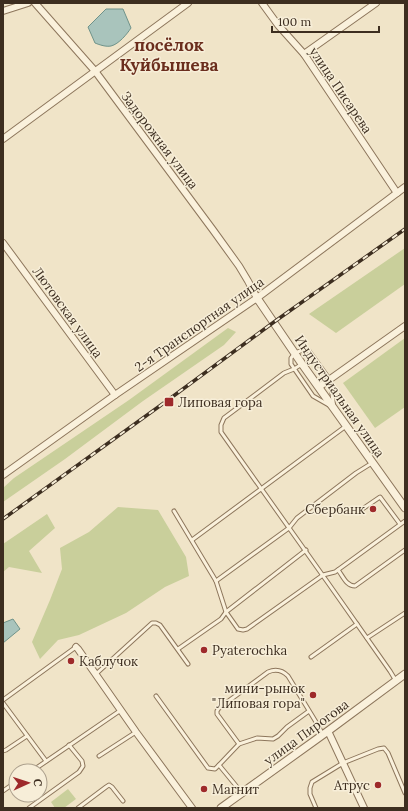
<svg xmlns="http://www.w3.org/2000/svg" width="408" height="811" viewBox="0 0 408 811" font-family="Lora,serif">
<rect width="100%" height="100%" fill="#f0e4c8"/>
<g fill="#c9cf9b">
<polygon points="405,248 405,284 336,333 309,314"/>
<polygon points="228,328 236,332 224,345 143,401 65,459 3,502 3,488 14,478 129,400"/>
<polygon points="405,338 405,407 375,428 343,383"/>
<polygon points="118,507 158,510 186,557 189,576 165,587 126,613 79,635 58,640 40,659 32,642 50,600 62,569 60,548 89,532"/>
<polygon points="47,514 55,528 29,551 42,573 9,567 3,572 3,544"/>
<polygon points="68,789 76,799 64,808 55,808 51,802"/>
</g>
<g fill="#a9c4bc" stroke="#6f938a">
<path d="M 106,9 L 123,9 L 131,28 C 127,34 119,44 111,46 C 106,47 100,45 95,43 L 88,27 Z"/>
<polygon points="13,619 20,629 3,643 3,623"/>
</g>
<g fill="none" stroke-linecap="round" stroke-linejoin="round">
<g stroke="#8d765c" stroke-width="5">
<g id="service">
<polygon points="303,350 309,351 330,380 334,408 313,396 291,364 291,358 295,353"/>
<path d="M 302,364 L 294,369 L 284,373 L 224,418 L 221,425 L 221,432 C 278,512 334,591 390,671 L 396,681"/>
<polyline points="174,511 216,581 226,612 238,629 243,630 247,629 323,575 335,572 405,521"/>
<polyline points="358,512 380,497 400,524"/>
<polyline points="192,540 346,426"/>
<path d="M 338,570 C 343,576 346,586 355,586 L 405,550"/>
<polyline points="216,581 289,528 297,518 356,473 372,463"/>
<polyline points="367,638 405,613"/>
<polyline points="178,649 221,619 226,612 306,550"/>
<polyline points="311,657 357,624"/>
<polyline points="96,674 152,623 156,623 160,625 188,664"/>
<polyline points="156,696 208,768 215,769 219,765 242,793"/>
<polyline points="3,700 76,647"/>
<polyline points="3,703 46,761"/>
<path d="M 309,711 L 287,727 L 278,736 L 273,739 L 257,738 L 239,744 L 217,714 L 217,711 L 219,708 L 268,672 C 275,669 282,670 288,676 L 316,722 L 323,735"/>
<polyline points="3,751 6,750 27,736"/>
<polyline points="99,756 136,732"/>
<polyline points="219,765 239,744"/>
<polyline points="32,771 121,710"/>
<polyline points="3,791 16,782"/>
<polyline points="29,808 79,772 83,766 82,761 69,745"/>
<polyline points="78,808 106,787 109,785 112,787 123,801"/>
<polyline points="316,808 310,794 310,788 312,782 343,763 378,749 384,748 388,753 405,793"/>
</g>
</g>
<g stroke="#8d765c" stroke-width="8">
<g id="minor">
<polyline points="35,3 95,71 213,230 239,266 248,281 257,298"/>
<polyline points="262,3 278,25 304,54 397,193"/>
<polyline points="3,11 28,3"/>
<polyline points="304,54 376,3"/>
<polyline points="3,139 188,3"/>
<polyline points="3,243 115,395"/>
<polyline points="319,387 405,326"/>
<polyline points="3,475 115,395 257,298 405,187"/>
<polyline points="76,647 78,649 136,732 192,808"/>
<polyline points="328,731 364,808"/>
</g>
</g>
<g stroke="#8d765c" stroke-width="9">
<g id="tertiary">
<polyline points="257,298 302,364 405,508"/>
<polyline points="221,808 328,731 405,674"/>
</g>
</g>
<use href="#service" stroke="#faf1dc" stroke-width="3"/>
<use href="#minor" stroke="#faf1dc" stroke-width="6"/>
<use href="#tertiary" stroke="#faf1dc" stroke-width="7"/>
<g stroke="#3d2e20" stroke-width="3.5">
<polyline id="rail" points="3,519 168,400 274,322 405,229"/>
</g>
<use href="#rail" stroke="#f7eed8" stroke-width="2" stroke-dasharray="6" stroke-linecap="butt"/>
</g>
<g fill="#9e2a2b" stroke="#f7eed8" stroke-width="1.5">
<rect x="164" y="397" width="10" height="10" rx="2"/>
<circle cx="373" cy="509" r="4"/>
<circle cx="204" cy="650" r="4"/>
<circle cx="71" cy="661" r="4"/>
<circle cx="313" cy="695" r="4"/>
<circle cx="378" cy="785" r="4"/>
<circle cx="204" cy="789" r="4"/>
</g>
<g text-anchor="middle" stroke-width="3" stroke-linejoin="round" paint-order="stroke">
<g font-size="13" fill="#3d2e20" stroke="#f7eed8">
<text transform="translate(341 90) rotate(56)" y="5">улица Писарева</text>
<text transform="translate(160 140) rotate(53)" y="5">Задорожная улица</text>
<text transform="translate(68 312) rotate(54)" y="5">Лютовская улица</text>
<text transform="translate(199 324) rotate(-35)" y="5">2-я Транспортная улица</text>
<text transform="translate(340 396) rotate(55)" y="5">Индустриальная улица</text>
<text transform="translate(306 732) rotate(-36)" y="5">улица Пирогова</text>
</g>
<g font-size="13" fill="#3d2e20" stroke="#f7eed8" text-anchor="start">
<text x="178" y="407">Липовая гора</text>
<text x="365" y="514" text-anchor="end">Сбербанк</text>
<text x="212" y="655">Pyaterochka</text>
<text x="79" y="666">Каблучок</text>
<text x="305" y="693" text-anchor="end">мини-рынок<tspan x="305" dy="15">"Липовая гора"</tspan></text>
<text x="370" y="790" text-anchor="end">Атрус</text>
<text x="212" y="794">Магнит</text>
</g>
<g font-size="17" font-weight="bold" fill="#6b2e1e" stroke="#f7eed8">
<text x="169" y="51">посёлок<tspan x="169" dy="20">Куйбышева</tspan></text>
</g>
</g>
<rect width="408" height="811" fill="none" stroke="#3d2e20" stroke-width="8"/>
<g transform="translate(28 783) rotate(87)"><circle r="19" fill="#f7eed8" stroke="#ada18e"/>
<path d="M0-3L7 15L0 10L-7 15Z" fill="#9e2a2b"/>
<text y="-6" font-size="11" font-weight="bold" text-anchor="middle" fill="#3d2e20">С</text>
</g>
<path d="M272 26v6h107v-6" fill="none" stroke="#3d2e20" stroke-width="2"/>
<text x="278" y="26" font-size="12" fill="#3d2e20" stroke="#f7eed8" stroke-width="3" paint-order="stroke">100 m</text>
</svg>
